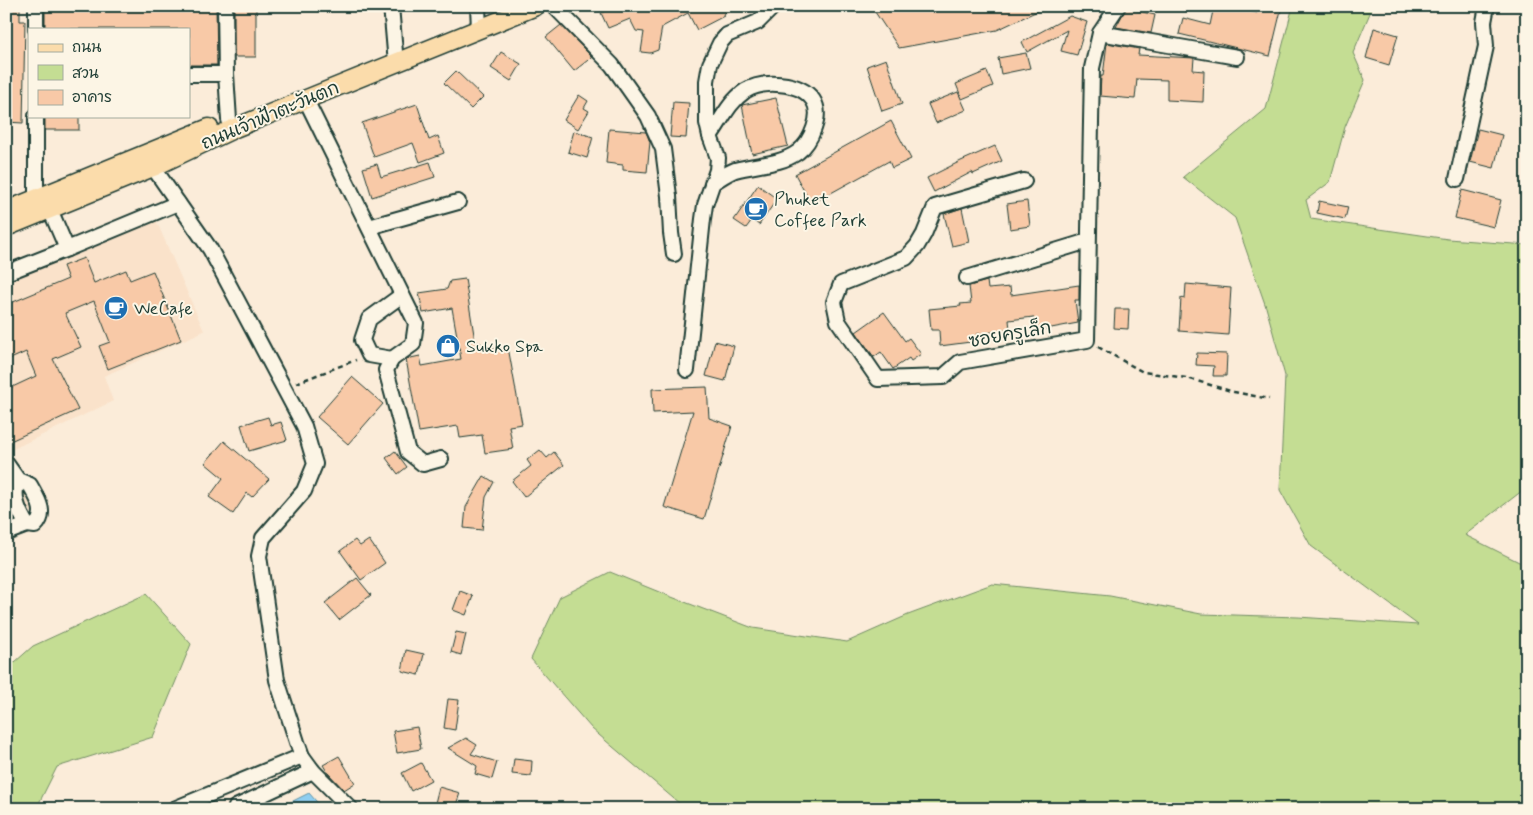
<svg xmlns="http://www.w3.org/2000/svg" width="1533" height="815" viewBox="0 0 1533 815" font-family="Mynerve,'Playpen Sans Thai',sans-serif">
<rect width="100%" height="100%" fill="#fbecd9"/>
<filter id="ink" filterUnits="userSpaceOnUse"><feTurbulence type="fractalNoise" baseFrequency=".02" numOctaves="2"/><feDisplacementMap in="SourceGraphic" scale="10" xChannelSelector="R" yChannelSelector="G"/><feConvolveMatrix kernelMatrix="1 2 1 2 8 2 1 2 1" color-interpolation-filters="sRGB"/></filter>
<g filter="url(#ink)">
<polygon fill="#fae2ca" points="156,220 204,331 104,376 113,401 11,450 34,511 6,522 6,280"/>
<g fill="#c4dd93" stroke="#728d64">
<polygon points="1293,6 1373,6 1353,53 1365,80 1345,127 1330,182 1306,200 1311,219 1448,239 1527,245 1527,344 1520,355 1527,362 1527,487 1465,535 1527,566 1527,809 682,809 680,804 592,729 531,659 560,597 610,572 669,596 753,628 847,642 908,615 992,584 1110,596 1201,614 1298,617 1418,625 1311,546 1280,490 1285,376 1266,307 1235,218 1183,177 1266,109"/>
<polygon points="146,594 191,644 153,737 57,767 36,809 6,809 6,670 33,646"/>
</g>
<polygon fill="#8fcef0" stroke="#6294a5" points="309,793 323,809 277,809"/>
<g fill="#f8c9a7" stroke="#1f3d34">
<polygon points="6,6 20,6 20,21 25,21 23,123 6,122"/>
<polygon points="45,6 216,7 217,65 189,65 189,29 45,29"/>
<rect x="234" y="6" width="22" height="51"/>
<polygon points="617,6 738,6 723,14 724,16 697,30 688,13 662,27 658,50 650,53 641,52 644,32 636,31 630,19 608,28 601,13"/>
<polygon points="871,6 1048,6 997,30 899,48"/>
<polygon points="1214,6 1228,6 1257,13 1258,6 1282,6 1270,56 1179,34 1183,18 1210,25"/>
<polygon points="1126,8 1155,15 1151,33 1116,27"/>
<polygon points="1070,16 1087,22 1077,55 1061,51 1067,30 1027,52 1022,42"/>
<polygon points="561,25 592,57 574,71 546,37"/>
<polygon points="1374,28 1398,35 1389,65 1366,58"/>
<polygon points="1107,43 1139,49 1138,55 1194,58 1193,70 1204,71 1203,102 1167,100 1167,80 1137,79 1135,99 1100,96 1101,76 1103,76"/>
<polygon points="501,52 521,64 511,81 491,68"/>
<polygon points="1026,53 1030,68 1001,74 998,58"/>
<polygon points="886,59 902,104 882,111 867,66"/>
<polygon points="456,71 483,97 471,109 444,83"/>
<polygon points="987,71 993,86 962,99 956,84"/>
<polygon points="958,92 966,110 936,123 928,104"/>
<polygon points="579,95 588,101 584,108 589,111 578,129 564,120"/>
<polygon points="776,98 788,146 752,154 742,105"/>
<polygon points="673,102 689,103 686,138 670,137"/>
<polygon points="417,104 429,140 438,136 444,153 420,162 413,143 374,157 362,123"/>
<rect x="45" y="116" width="34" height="14"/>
<polygon points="891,121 911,159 892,168 889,161 811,204 795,174"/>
<polygon points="609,129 646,132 650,142 647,172 623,170 623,165 606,163"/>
<polygon points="1478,129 1502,135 1494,168 1470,162"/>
<polygon points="574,131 593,137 587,158 568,152"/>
<polygon points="995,146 1002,161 973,174 972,172 934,192 927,178 961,161"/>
<polygon points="430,162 435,177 372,197 363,168 377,164 381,177"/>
<polygon points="758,185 777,199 759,225 752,220 746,228 734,220"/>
<polygon points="1462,190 1501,200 1494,227 1455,218"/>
<polygon points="1027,201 1030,226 1010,229 1007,204"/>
<polygon points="1319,201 1348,207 1345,219 1317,213"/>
<polygon points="962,208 969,242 952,246 944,214"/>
<polygon points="84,258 94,283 126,270 130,280 153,271 181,340 108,369 99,346 110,342 94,301 65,313 81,347 53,359 78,410 6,443 6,390 36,376 26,352 6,361 6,305 68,279 63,266"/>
<polygon points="465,279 475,341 494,349 508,347 522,424 509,426 513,449 485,453 482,435 460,438 458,426 419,432 406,359 420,356 422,366 461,359 452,308 423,313 419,293 447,289 450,281"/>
<polygon points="987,281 988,289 1010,287 1011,295 1079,285 1079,300 1075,300 1078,323 1035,331 1033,317 1009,320 1010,330 977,334 978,341 940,346 939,330 931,330 929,309 961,306 960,304 971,303 969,286"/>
<polygon points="1186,284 1231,288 1228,335 1179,331 1181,298 1185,299"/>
<polygon points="1115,309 1129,309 1128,329 1114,328"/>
<polygon points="884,312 905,341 909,338 921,354 911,361 909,358 893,369 881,352 874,357 856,332"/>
<polygon points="715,341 734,346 725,381 706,376"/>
<polygon points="1197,353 1227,354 1226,376 1213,376 1214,366 1196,365"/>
<polygon points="352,377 383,404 348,444 317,417"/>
<polygon points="707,387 709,418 732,426 704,519 664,507 693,411 653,413 652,389"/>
<polygon points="268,417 271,425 281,422 287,440 249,451 241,425"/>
<polygon points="224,441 269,479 252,497 247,493 233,514 209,497 223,478 205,463"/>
<polygon points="540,450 547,458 554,452 564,465 524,497 512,481 531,466 527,460"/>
<polygon points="395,451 407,467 398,474 386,458"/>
<polygon points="484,476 494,482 486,497 482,530 464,528 466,507"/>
<polygon points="355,540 360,546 369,540 385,563 361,580 340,551"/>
<polygon points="357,578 371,595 339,620 325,603"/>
<polygon points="460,591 473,596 466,615 453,610"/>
<polygon points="456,632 466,634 461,655 451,652"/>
<polygon points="406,650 424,654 419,675 402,671"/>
<polygon points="448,699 459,700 455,730 444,728"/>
<polygon points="417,727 421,749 397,753 393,731"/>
<polygon points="466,738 477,745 471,754 497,762 492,779 475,774 477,766 448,748"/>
<polygon points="339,756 355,783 344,790 328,773 323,765"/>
<polygon points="514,759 532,761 531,776 512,774"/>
<polygon points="421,763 431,780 411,791 402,773"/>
<polygon points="439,787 460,793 455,808 435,803"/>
</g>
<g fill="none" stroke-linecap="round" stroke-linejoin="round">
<g stroke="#1f3d34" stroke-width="18">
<g id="minor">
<polyline points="225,6 226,74 229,120"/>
<polyline points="391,6 395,52 397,63"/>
<polyline points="478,6 479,29"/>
<polyline points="554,6 612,65 648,116 663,149 669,196 671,233 674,254"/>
<polyline points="36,29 36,6"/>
<polyline points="1100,33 1237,57"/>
<polyline points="189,74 226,74"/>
<polyline points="306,100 416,323 413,344 392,359 386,370 408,452 423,464 441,459"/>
<polyline points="36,116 36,198"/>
<path d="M 710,136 C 721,121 729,102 745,91 C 762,80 800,81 813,100 C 823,115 811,142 798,152 C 780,165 756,164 735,170 C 727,173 719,179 712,183"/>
<polyline points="153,167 210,249 304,426 315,464 304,491 263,538 259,556 277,680 297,742 302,756 313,771 351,809"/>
<polyline points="1457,179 1486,46 1484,22 1487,6"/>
<polyline points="1024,181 935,207 924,234 917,246 906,258 841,284 834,302 838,321 878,379 943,377 960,362 1087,340 1092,68 1100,33 1118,6"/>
<polyline points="46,200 67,249 178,203"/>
<polyline points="369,227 458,202"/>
<polyline points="6,273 67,249"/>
<polyline points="967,278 1088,241"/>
<polyline points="392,359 369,355 362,340 369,319 402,295"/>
<polyline points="687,370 703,219 705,205 717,170 718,158 710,136 707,123 707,81 710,64 720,43 727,35 758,22 772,8 772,6"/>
<path d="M 6,463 L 18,480 L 30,485 C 37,498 48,513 35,526 L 27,525 C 18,510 12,497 18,480"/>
<polyline points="6,533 27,525"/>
<polyline points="236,807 313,771"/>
<polyline points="174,809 302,756"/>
</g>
</g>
<g stroke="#1f3d34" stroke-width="21">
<g id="major">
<polyline points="6,211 209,128"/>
<polyline points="6,227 153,167 235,128 536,6"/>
</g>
</g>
<g stroke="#1f3d34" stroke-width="2.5" stroke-dasharray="5 4" stroke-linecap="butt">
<polyline points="1098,347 1143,372 1187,378 1234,392 1269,399"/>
<polyline points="296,383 356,360"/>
</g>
<use href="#minor" stroke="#fcf5e5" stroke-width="14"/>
<use href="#major" stroke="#fbdcab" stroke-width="18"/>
</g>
</g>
<defs>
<g id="cafe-disc" transform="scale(1.25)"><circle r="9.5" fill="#1f6fb2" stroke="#fcf5e5"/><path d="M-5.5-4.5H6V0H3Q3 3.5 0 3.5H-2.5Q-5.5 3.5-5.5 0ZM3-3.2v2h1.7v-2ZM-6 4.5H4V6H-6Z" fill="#fff"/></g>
<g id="shop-disc" transform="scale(1.25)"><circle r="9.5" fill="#1f6fb2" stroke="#fcf5e5"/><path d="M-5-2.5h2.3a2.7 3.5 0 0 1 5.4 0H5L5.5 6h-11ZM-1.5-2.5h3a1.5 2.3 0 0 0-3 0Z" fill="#fff"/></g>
</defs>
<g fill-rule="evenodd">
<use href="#cafe-disc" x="756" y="209"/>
<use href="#cafe-disc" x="116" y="308"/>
<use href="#shop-disc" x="448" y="346"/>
</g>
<g text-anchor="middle" stroke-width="4" stroke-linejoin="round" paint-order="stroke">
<g font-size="18" fill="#1f3d34" stroke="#fcf5e5">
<text transform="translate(270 115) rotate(-23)" y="6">ถนนเจ้าฟ้าตะวันตก</text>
<text transform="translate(1010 334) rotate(-10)" y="6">ซอยครูเล็ก</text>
</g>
<g font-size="18" fill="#1f3d34" stroke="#fcf5e5" text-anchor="start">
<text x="774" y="205">Phuket<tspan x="774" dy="21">Coffee Park</tspan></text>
<text x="134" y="314">WeCafe</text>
<text x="466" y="352">Sukko Spa</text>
</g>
</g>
<rect width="1533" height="815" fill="none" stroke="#fcf5e5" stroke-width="25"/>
<rect x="12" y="12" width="1508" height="790" fill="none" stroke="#1f3d34" stroke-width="2" filter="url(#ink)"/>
<rect x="28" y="28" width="162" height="90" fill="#fcf5e5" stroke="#a4ab9e"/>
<rect x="38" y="44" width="25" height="8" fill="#fbdcab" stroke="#a4ab9e"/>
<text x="72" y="52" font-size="15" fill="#1f3d34">ถนน</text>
<rect x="38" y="65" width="25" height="15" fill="#c4dd93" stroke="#a4ab9e"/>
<text x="72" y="78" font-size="15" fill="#1f3d34">สวน</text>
<rect x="38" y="90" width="25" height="15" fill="#f8c9a7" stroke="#a4ab9e"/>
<text x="72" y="102" font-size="15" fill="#1f3d34">อาคาร</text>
</svg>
